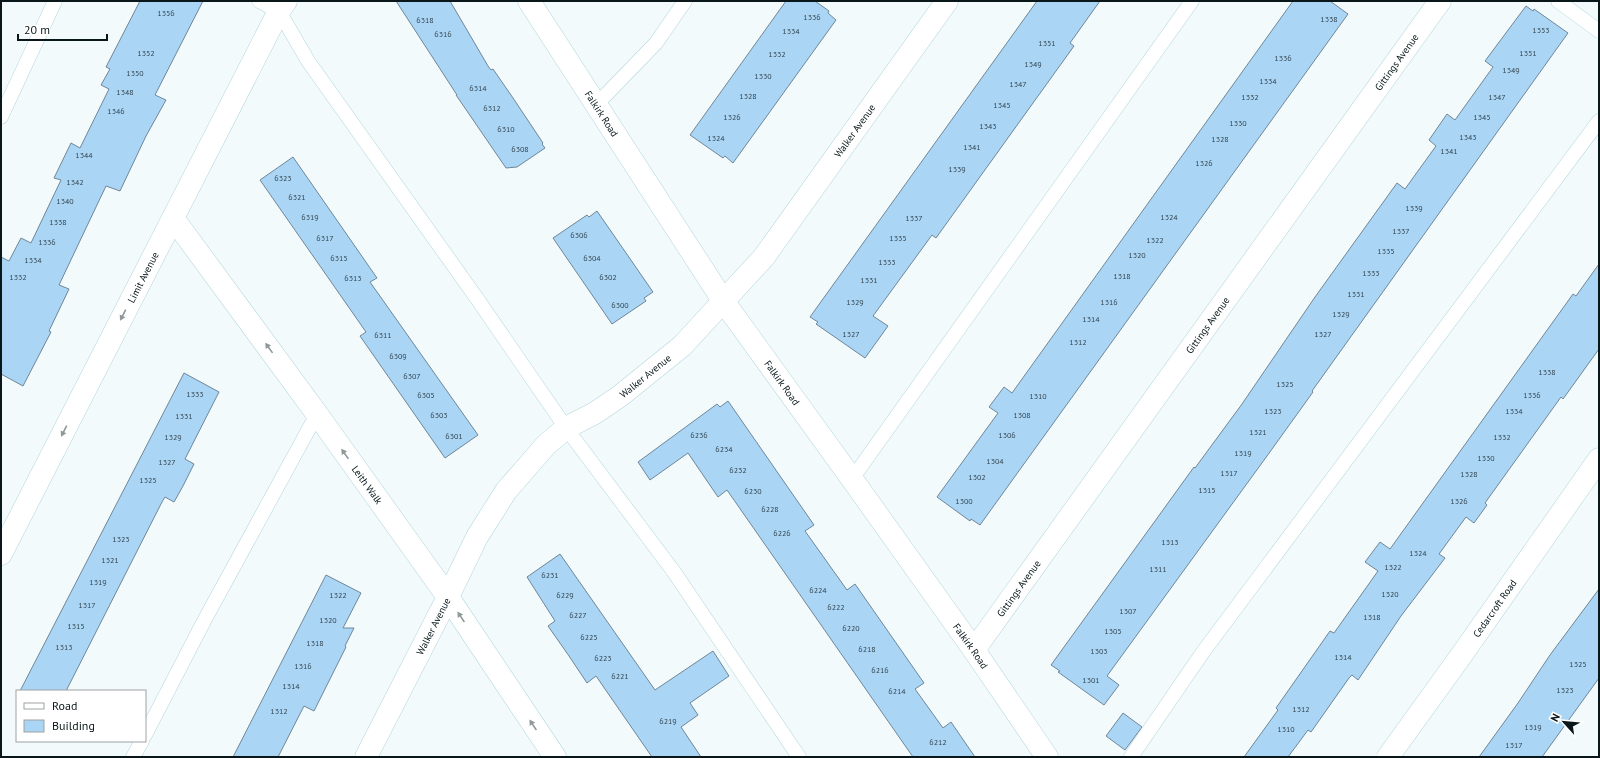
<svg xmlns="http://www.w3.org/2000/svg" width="1600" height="758" viewBox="0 0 1600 758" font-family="'PT Sans',sans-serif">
<rect width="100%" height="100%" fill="#f3fafc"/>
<g fill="#abd5f5" stroke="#6e8799">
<polygon points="140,1 203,1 155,95 166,100 146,136 120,191 106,186 59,285 69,289 49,331 51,332 23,386 1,374 1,257 9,261 21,238 31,243 61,180 54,178 71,143 80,148 109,89 101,85 110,69 106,67"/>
<polygon points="396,1 450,1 488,66 491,70 493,69 513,98 543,143 542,144 545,148 517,167 506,168 456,95 457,95"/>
<polygon points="786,1 815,1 829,11 828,13 836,20 733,163 725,156 723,158 690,135"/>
<polygon points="1037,1 1100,1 1070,43 1074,46 936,238 932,235 873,316 888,326 865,358 816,324 818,322 810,317"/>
<polygon points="1293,1 1330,1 1348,14 980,525 971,519 970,521 937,497 998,413 989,407 1004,387 1012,393"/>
<polygon points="1526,6 1533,11 1534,9 1568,33 1312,391 1313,392 1267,456 1107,676 1119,685 1104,705 1058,672 1060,671 1051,665 1194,467 1195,468 1242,404 1315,297 1397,183 1405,189 1436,146 1429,140 1447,114 1455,120 1493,67 1485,61"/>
<polygon points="293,157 377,278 370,282 478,435 445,458 360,336 366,332 260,180"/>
<polygon points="597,211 653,292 644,298 646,301 612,324 553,238 587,215 589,217"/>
<polygon points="1599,264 1599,349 1563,399 1561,397 1485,503 1487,505 1474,523 1466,517 1439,554 1445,558 1401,616 1358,680 1352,675 1349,678 1311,732 1308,730 1288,757 1244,757 1278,710 1276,708 1330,631 1334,633 1378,571 1365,562 1380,542 1390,549 1573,294 1576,296"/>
<polygon points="184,373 219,392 185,459 194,464 183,486 174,502 165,497 162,502 66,691 20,691"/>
<polygon points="728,401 814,525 805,531 847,590 855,584 924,683 915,689 943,728 951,722 975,757 913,757 727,490 718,497 688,453 650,480 638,462 717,404 720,407"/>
<polygon points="560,554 655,690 713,651 729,676 690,703 698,715 681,727 701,757 652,757 596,676 587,683 569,656 548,626 555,621 527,577"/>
<polygon points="326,575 361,593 343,628 354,628 345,646 346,647 314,711 304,706 278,757 233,757"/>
<polygon points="1599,589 1599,678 1542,757 1479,757 1518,703 1550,655"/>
<polygon points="1123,713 1142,727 1125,750 1106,736"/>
</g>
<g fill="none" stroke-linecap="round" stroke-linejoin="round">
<g stroke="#b2d6de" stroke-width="15">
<g id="lane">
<polyline points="259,1 279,11 308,61 478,300 566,428 674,572 799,757"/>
<polyline points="1558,1 1599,31"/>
<polyline points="596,105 656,43 685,1"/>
<polyline points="1,117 55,1"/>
<polyline points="852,479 1192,1"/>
<polyline points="145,735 204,621 317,414"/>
<polyline points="133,757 142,741"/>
<polyline points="1131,757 1203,652 1599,121"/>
</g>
</g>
<g stroke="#b2d6de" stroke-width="23">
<g id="street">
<path id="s1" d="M 529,1 L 724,302 L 852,479 L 974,650 L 1047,757"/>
<path id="s2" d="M 173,218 L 317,414 L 448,597 L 555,757"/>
<path id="s3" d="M 1,554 L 279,11 L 286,1"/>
<path id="s4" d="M 974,650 L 1440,1"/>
<path id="s5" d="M 366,757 L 448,597 L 477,537 L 506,491 L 546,445 L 566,428 L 595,413 L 620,396 L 682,346 L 764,257 L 947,1"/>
<path id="s6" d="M 1388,757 L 1463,653 L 1599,459"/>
</g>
</g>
<use href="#lane" stroke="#fff" stroke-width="14"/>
<use href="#street" stroke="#fff" stroke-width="22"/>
</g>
<defs><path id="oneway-solid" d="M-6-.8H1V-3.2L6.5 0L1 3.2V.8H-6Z"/></defs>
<g fill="#909798">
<use href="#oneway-solid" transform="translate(123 315) rotate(117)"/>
<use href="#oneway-solid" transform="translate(269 348) rotate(-126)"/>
<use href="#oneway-solid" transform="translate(64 431) rotate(117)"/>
<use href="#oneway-solid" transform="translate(345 454) rotate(-125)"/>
<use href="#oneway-solid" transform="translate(461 617) rotate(-124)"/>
<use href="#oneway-solid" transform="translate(533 725) rotate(-124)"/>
</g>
<g text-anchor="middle" stroke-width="4" stroke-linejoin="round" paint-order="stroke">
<g font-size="8" fill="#324651">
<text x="166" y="16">1356</text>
<text x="812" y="20">1336</text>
<text x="1329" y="22">1338</text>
<text x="425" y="23">6318</text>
<text x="1541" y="33">1353</text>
<text x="791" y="34">1334</text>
<text x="443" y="37">6316</text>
<text x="1047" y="46">1351</text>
<text x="146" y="56">1352</text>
<text x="1528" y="56">1351</text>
<text x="777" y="57">1332</text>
<text x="1283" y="61">1336</text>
<text x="1033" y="67">1349</text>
<text x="1511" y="73">1349</text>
<text x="135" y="76">1350</text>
<text x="763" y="79">1330</text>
<text x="1268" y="84">1334</text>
<text x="1018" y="87">1347</text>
<text x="478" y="91">6314</text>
<text x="125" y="95">1348</text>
<text x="748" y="99">1328</text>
<text x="1250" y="100">1332</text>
<text x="1497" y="100">1347</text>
<text x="1002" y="108">1345</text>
<text x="492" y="111">6312</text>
<text x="116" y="114">1346</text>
<text x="732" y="120">1326</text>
<text x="1482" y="120">1345</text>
<text x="1238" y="126">1330</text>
<text x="988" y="129">1343</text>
<text x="506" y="132">6310</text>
<text x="1468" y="140">1343</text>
<text x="716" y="141">1324</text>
<text x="1220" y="142">1328</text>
<text x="972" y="150">1341</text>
<text x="520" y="152">6308</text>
<text x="1449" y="154">1341</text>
<text x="84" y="158">1344</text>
<text x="1204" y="166">1326</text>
<text x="957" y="172">1339</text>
<text x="283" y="181">6323</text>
<text x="75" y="185">1342</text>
<text x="297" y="200">6321</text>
<text x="65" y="204">1340</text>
<text x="1414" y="211">1339</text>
<text x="310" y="220">6319</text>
<text x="1169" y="220">1324</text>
<text x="914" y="221">1337</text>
<text x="58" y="225">1338</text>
<text x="1401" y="234">1337</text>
<text x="579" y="238">6306</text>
<text x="325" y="241">6317</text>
<text x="898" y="241">1335</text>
<text x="1155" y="243">1322</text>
<text x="47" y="245">1336</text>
<text x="1386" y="254">1335</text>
<text x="1137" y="258">1320</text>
<text x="339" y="261">6315</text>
<text x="592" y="261">6304</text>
<text x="33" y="263">1334</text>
<text x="887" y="265">1333</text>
<text x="1371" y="276">1333</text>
<text x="1122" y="279">1318</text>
<text x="18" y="280">1332</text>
<text x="608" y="280">6302</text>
<text x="353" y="281">6313</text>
<text x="869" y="283">1331</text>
<text x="1356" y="297">1331</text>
<text x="855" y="305">1329</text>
<text x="1109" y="305">1316</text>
<text x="620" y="308">6300</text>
<text x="1341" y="317">1329</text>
<text x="1091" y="322">1314</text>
<text x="851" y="337">1327</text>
<text x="1323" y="337">1327</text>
<text x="383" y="338">6311</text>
<text x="1078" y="345">1312</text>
<text x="398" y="359">6309</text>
<text x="1547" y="375">1338</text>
<text x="412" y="379">6307</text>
<text x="1285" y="387">1325</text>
<text x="195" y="397">1333</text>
<text x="426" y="398">6305</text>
<text x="1532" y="398">1336</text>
<text x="1038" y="399">1310</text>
<text x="1273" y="414">1323</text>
<text x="1514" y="414">1334</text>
<text x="439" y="418">6303</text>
<text x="1022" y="418">1308</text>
<text x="184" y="419">1331</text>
<text x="1258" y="435">1321</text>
<text x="699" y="438">6236</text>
<text x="1007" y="438">1306</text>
<text x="454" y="439">6301</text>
<text x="173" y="440">1329</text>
<text x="1502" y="440">1332</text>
<text x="724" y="452">6234</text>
<text x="1243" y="456">1319</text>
<text x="1486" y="461">1330</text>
<text x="995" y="464">1304</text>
<text x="167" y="465">1327</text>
<text x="738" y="473">6232</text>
<text x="1229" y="476">1317</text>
<text x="1469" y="477">1328</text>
<text x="977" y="480">1302</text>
<text x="148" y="483">1325</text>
<text x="1207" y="493">1315</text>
<text x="753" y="494">6230</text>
<text x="964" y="504">1300</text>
<text x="1459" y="504">1326</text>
<text x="770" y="512">6228</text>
<text x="782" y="536">6226</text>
<text x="121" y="542">1323</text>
<text x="1170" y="545">1313</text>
<text x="1418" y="556">1324</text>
<text x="110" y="563">1321</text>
<text x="1393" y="570">1322</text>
<text x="1158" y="572">1311</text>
<text x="550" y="578">6231</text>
<text x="98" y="585">1319</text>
<text x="818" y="593">6224</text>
<text x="1390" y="597">1320</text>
<text x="338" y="598">1322</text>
<text x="565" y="598">6229</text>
<text x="87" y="608">1317</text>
<text x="836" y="610">6222</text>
<text x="1128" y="614">1307</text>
<text x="578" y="618">6227</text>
<text x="1372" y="620">1318</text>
<text x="328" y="623">1320</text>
<text x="76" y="629">1315</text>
<text x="851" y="631">6220</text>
<text x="1113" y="634">1305</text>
<text x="589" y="640">6225</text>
<text x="315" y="646">1318</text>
<text x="64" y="650">1313</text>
<text x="867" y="652">6218</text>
<text x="1099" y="654">1303</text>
<text x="1343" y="660">1314</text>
<text x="603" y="661">6223</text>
<text x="1578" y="667">1325</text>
<text x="303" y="669">1316</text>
<text x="880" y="673">6216</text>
<text x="620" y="679">6221</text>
<text x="1091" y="683">1301</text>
<text x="291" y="689">1314</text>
<text x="1565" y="693">1323</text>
<text x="897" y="694">6214</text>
<text x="1301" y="712">1312</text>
<text x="279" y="714">1312</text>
<text x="668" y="724">6219</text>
<text x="1533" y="730">1319</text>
<text x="1286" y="732">1310</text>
<text x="938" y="745">6212</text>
<text x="1514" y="748">1317</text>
</g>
<g font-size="10" fill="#09171a" stroke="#fff">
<text dy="4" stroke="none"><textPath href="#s4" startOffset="724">Gittings Avenue</textPath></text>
<text dy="4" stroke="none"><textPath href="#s1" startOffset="134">Falkirk Road</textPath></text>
<text dy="4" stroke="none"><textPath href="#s5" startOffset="807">Walker Avenue</textPath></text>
<text dy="4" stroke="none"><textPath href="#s3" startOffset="311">Limit Avenue</textPath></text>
<text dy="4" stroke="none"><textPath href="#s4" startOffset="400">Gittings Avenue</textPath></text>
<text dy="4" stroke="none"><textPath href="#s5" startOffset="483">Walker Avenue</textPath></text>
<text dy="4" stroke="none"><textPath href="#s1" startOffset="458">Falkirk Road</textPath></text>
<text dy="4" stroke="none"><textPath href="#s2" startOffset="330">Leith Walk</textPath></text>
<text dy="4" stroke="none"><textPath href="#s4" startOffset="76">Gittings Avenue</textPath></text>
<text dy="4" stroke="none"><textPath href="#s6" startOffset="183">Cedarcroft Road</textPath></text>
<text dy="4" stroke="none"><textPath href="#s5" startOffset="147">Walker Avenue</textPath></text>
<text dy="4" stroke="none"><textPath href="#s1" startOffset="782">Falkirk Road</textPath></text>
</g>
</g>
<rect width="1600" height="758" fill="none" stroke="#09171a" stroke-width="4"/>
<rect x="16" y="690" width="130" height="52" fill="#ffffff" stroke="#9da2a3"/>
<rect x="24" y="703" width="20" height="6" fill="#ffffff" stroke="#9da2a3"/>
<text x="52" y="710" font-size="12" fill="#09171a">Road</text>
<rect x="24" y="720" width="20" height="12" fill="#abd5f5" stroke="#9da2a3"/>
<text x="52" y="730" font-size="12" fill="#09171a">Building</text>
<g transform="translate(1564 722) rotate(297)" stroke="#ffffff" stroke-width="3" paint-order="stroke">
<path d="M0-3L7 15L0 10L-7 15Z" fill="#09171a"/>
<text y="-6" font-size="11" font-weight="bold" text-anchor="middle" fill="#09171a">N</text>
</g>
<path d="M18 34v6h89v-6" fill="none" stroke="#09171a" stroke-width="2"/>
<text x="24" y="34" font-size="12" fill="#09171a" stroke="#ffffff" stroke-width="3" paint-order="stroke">20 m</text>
</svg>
